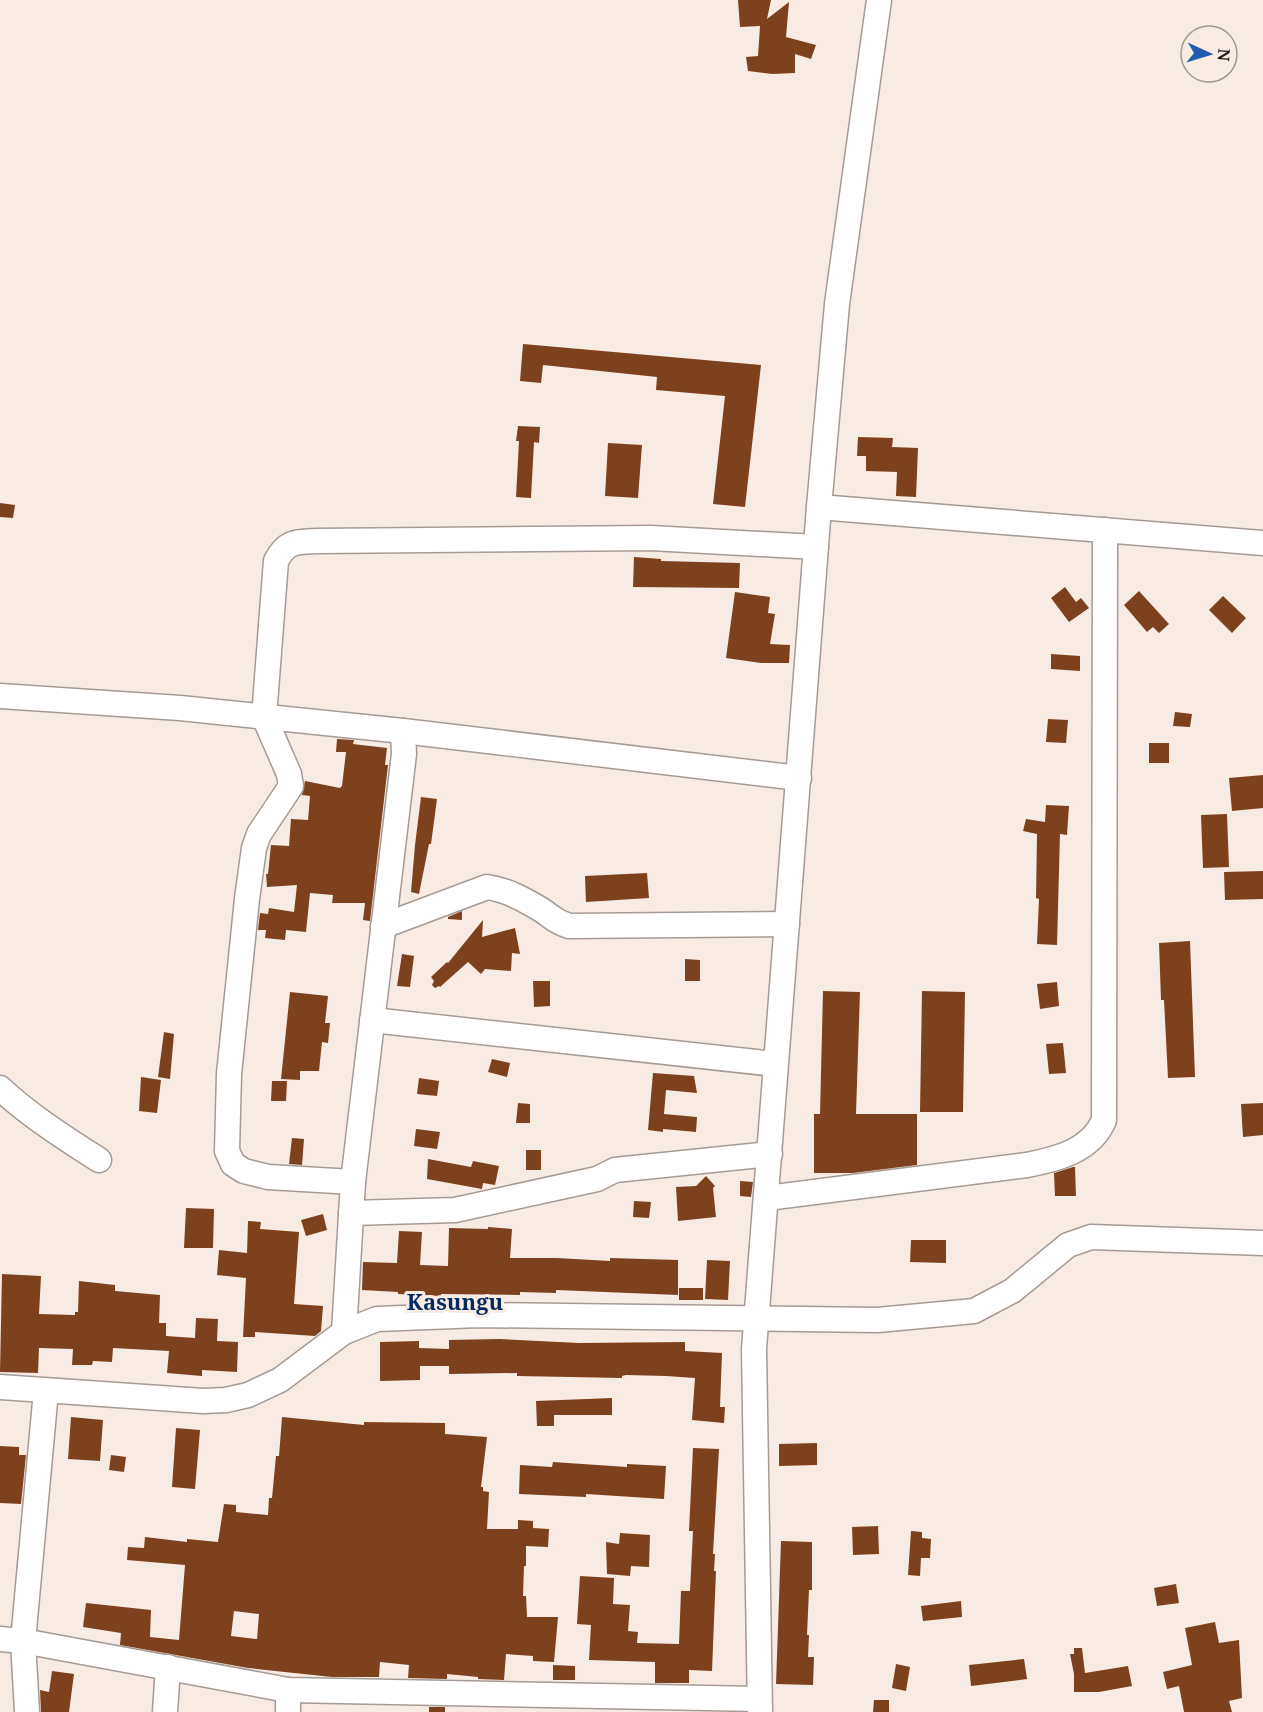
<svg xmlns="http://www.w3.org/2000/svg" width="1263" height="1712" viewBox="0 0 1263 1712" font-family="'Noto Serif',serif">
<rect width="100%" height="100%" fill="#f8ebe4"/>
<g fill="#7d421d" fill-rule="evenodd">
<polygon points="738,0 771,0 767,19 789,2 786,37 816,45 811,59 795,54 795,73 772,74 748,71 746,57 758,56 760,26 740,27"/>
<polygon points="523,344 761,365 745,507 713,504 725,396 656,390 657,377 543,365 541,383 520,381"/>
<polygon points="518,426 540,427 539,443 534,442 531,498 516,497 519,441 516,441"/>
<polygon points="858,437 893,438 892,447 918,448 916,497 896,496 897,472 866,471 866,456 857,456"/>
<polygon points="608,443 642,445 638,498 605,496"/>
<polygon points="0,503 15,505 13,518 0,517"/>
<polygon points="634,557 661,559 661,561 740,563 739,588 633,587"/>
<polygon points="1065,587 1076,602 1081,598 1089,608 1069,622 1051,598"/>
<polygon points="1139,591 1169,624 1159,633 1153,627 1147,632 1124,605"/>
<polygon points="735,592 770,597 768,613 775,614 770,644 790,645 789,663 761,663 726,658"/>
<polygon points="1223,596 1246,618 1232,633 1209,610"/>
<polygon points="1051,654 1080,656 1080,671 1051,669"/>
<polygon points="1175,712 1192,714 1190,727 1173,726"/>
<polygon points="1048,719 1068,720 1066,743 1046,742"/>
<polygon points="337,739 354,740 353,744 387,748 385,765 388,765 370,921 363,920 365,903 332,903 333,895 310,893 306,932 286,930 285,940 265,938 266,930 258,930 260,913 268,914 269,908 294,912 297,885 267,887 266,874 268,874 271,845 289,846 291,819 308,820 310,796 302,795 305,781 340,788 342,786 346,752 336,752"/>
<rect x="1149" y="743" width="20" height="20"/>
<polygon points="1263,775 1263,808 1232,811 1229,778"/>
<polygon points="421,797 437,799 431,844 429,844 419,894 411,892 415,845"/>
<polygon points="1046,805 1069,806 1067,835 1060,834 1057,945 1037,944 1039,899 1036,898 1037,834 1023,831 1026,819 1045,822"/>
<polygon points="1227,814 1229,867 1203,868 1201,815"/>
<polygon points="1263,871 1263,899 1225,900 1224,872"/>
<polygon points="647,873 649,898 586,902 585,876"/>
<polygon points="462,911 462,920 448,919 448,917"/>
<polygon points="483,920 482,937 515,928 520,954 512,953 511,971 485,969 481,974 468,962 440,987 439,986 435,988 432,985 434,981 431,977 447,962 448,963"/>
<polygon points="1190,941 1195,1077 1168,1078 1164,1000 1161,1000 1159,943"/>
<polygon points="402,954 414,956 410,987 397,986"/>
<polygon points="685,959 700,960 700,981 685,981"/>
<polygon points="533,981 550,981 550,1006 534,1007"/>
<polygon points="1057,982 1059,1006 1040,1009 1037,984"/>
<polygon points="823,991 860,992 856,1114 917,1114 917,1165 853,1173 814,1173 814,1114 820,1114"/>
<polygon points="922,991 965,992 963,1112 920,1112"/>
<polygon points="290,992 328,996 325,1023 330,1023 328,1043 322,1042 319,1071 300,1071 300,1080 281,1079"/>
<polygon points="164,1032 174,1034 170,1079 158,1077"/>
<polygon points="1063,1043 1066,1073 1049,1074 1046,1044"/>
<polygon points="492,1059 510,1063 507,1077 488,1072"/>
<polygon points="653,1073 694,1076 697,1093 666,1090 664,1114 697,1117 696,1132 663,1129 663,1132 648,1130"/>
<polygon points="141,1077 161,1080 157,1113 139,1111"/>
<polygon points="419,1078 439,1081 437,1096 417,1094"/>
<polygon points="272,1081 287,1081 286,1101 271,1101"/>
<polygon points="518,1103 530,1104 530,1123 516,1123"/>
<polygon points="1263,1103 1263,1135 1243,1137 1241,1104"/>
<polygon points="416,1129 440,1132 437,1149 414,1146"/>
<polygon points="292,1138 304,1139 302,1165 289,1164"/>
<rect x="526" y="1150" width="15" height="20"/>
<polygon points="428,1159 471,1167 473,1161 499,1166 495,1185 483,1183 482,1189 427,1179"/>
<polygon points="1073,1167 1075,1167 1076,1196 1055,1196 1054,1173"/>
<polygon points="706,1176 715,1186 713,1188 716,1217 678,1221 676,1187 696,1186"/>
<polygon points="740,1181 753,1182 751,1197 740,1196"/>
<polygon points="634,1201 651,1202 649,1218 633,1217"/>
<polygon points="186,1208 214,1209 213,1248 184,1248"/>
<polygon points="323,1214 327,1230 306,1236 301,1220"/>
<polygon points="248,1221 261,1222 260,1229 299,1232 294,1304 323,1306 321,1331 315,1336 255,1332 255,1337 243,1337 246,1278 217,1275 219,1250 247,1253"/>
<polygon points="488,1227 512,1229 510,1258 557,1258 610,1261 610,1258 678,1260 678,1295 556,1290 556,1293 520,1292 520,1295 441,1294 441,1296 398,1294 398,1292 362,1290 363,1262 397,1263 399,1231 422,1232 420,1265 448,1266 449,1228 488,1229"/>
<polygon points="911,1240 946,1240 946,1263 910,1262"/>
<polygon points="707,1260 730,1261 728,1300 705,1299"/>
<polygon points="2,1274 41,1276 39,1314 75,1315 75,1312 78,1312 79,1281 115,1285 115,1291 160,1295 159,1323 166,1323 166,1336 195,1338 196,1318 218,1319 217,1341 238,1342 237,1372 202,1370 202,1376 167,1373 169,1351 113,1348 112,1362 93,1361 92,1365 72,1365 73,1349 39,1348 38,1373 0,1372"/>
<rect x="679" y="1288" width="24" height="12"/>
<polygon points="500,1339 579,1343 685,1342 685,1351 722,1353 720,1407 725,1407 724,1423 692,1420 695,1378 666,1376 626,1375 622,1376 622,1378 517,1376 517,1373 449,1374 449,1366 420,1366 420,1380 380,1381 380,1342 419,1341 419,1348 449,1349 449,1340"/>
<polygon points="612,1398 612,1415 554,1415 554,1426 537,1426 536,1401"/>
<polygon points="71,1417 103,1420 100,1461 68,1459"/>
<path d="M 282,1417 L 364,1425 L 364,1422 L 445,1423 L 445,1434 L 487,1437 L 481,1487 L 483,1487 L 483,1491 L 489,1492 L 487,1529 L 518,1529 L 518,1520 L 533,1521 L 533,1528 L 549,1529 L 548,1547 L 526,1546 L 526,1566 L 524,1566 L 523,1596 L 526,1596 L 527,1617 L 558,1617 L 554,1662 L 533,1661 L 533,1656 L 506,1654 L 504,1680 L 478,1679 L 478,1677 L 447,1674 L 447,1679 L 408,1678 L 409,1665 L 380,1662 L 379,1677 L 332,1677 L 248,1668 L 120,1645 L 121,1633 L 83,1627 L 86,1603 L 151,1610 L 150,1637 L 179,1640 L 185,1565 L 127,1560 L 128,1547 L 144,1548 L 145,1537 L 187,1542 L 187,1539 L 218,1542 L 224,1504 L 236,1505 L 236,1512 L 268,1515 L 269,1498 L 272,1498 L 276,1456 L 279,1456 ZM 234,1611 L 259,1614 L 257,1639 L 231,1636 Z"/>
<polygon points="176,1428 200,1430 195,1489 172,1487"/>
<polygon points="817,1443 817,1465 779,1466 779,1444"/>
<polygon points="0,1446 19,1447 19,1455 26,1455 21,1504 0,1503"/>
<polygon points="693,1448 719,1449 713,1554 715,1554 714,1571 716,1571 712,1671 689,1670 689,1683 655,1683 655,1662 589,1660 591,1625 577,1624 580,1576 614,1578 613,1604 630,1605 628,1631 638,1632 637,1643 679,1644 681,1591 690,1591 693,1531 689,1531"/>
<polygon points="111,1455 126,1457 124,1472 109,1470"/>
<polygon points="553,1462 627,1467 627,1464 666,1466 664,1499 586,1494 586,1497 519,1494 520,1465 552,1467"/>
<polygon points="878,1526 879,1554 853,1555 852,1527"/>
<polygon points="911,1531 922,1532 922,1538 931,1539 930,1558 921,1558 920,1576 908,1575"/>
<polygon points="620,1533 650,1535 649,1567 631,1566 630,1576 607,1574 606,1542 619,1544"/>
<polygon points="781,1541 812,1542 812,1590 809,1590 807,1635 809,1635 808,1657 814,1657 813,1685 776,1684"/>
<polygon points="1176,1584 1179,1603 1157,1606 1154,1588"/>
<polygon points="961,1601 962,1617 923,1621 921,1606"/>
<polygon points="1215,1622 1219,1643 1239,1640 1242,1698 1229,1701 1232,1712 1184,1712 1179,1686 1167,1689 1163,1672 1192,1665 1185,1628"/>
<polygon points="1074,1648 1082,1648 1085,1673 1128,1666 1132,1686 1099,1692 1074,1692 1074,1674 1070,1654 1074,1654"/>
<polygon points="1024,1659 1027,1679 971,1686 969,1665"/>
<polygon points="896,1664 910,1667 906,1691 892,1688"/>
<polygon points="553,1665 575,1666 575,1680 553,1680"/>
<polygon points="52,1671 74,1674 69,1712 41,1712 40,1690 49,1692"/>
<polygon points="874,1700 889,1700 889,1712 873,1712"/>
<rect x="429" y="1707" width="16" height="5"/>
</g>
<g fill="none" stroke-linecap="round" stroke-linejoin="round">
<g stroke="#a69a94" stroke-width="27">
<g id="minor">
<polyline points="819,507 1263,543"/>
<polyline points="0,696 180,708 403,731 799,778"/>
<path d="M 383,926 L 487,887 C 507,890 523,899 540,909 C 553,917 553,921 569,926 L 787,924"/>
<polyline points="372,1020 775,1064"/>
<path d="M 0,1088 C 30,1116 65,1138 99,1160"/>
<path d="M 353,1182 L 268,1177 L 244,1171 L 233,1164 L 227,1151 L 229,1074 L 247,899 L 254,848 L 259,834 L 291,786 L 289,774 L 264,717 L 276,561 C 287,540 297,542 318,541 L 651,538 L 816,547"/>
<path d="M 767,1198 L 1027,1165 C 1057,1159 1091,1151 1104,1120 L 1105,530"/>
<polyline points="351,1213 455,1210 597,1179 615,1170 770,1154"/>
<polyline points="344,1332 353,1182 404,754 403,731"/>
<polyline points="0,1387 203,1401 226,1400 248,1395 280,1380 344,1332 377,1319 480,1315 878,1320 974,1311 1012,1291 1068,1245 1091,1237 1263,1243"/>
<polyline points="0,1639 23,1641 288,1690 759,1699"/>
<polyline points="27,1712 23,1641 46,1391"/>
<polyline points="165,1712 168,1667"/>
<polyline points="288,1712 288,1690"/>
<polyline points="760,1712 754,1349 819,507 837,304 879,0"/>
</g>
</g>
<use href="#minor" stroke="#fff" stroke-width="24"/>
</g>
<g text-anchor="middle" stroke-width="6" stroke-linejoin="round" paint-order="stroke">
<g font-size="22" font-weight="bold" fill="#052b5e" stroke="#f8ebe4">
<text x="455" y="1310">Kasungu</text>
</g>
</g>
<g transform="translate(1209 54) rotate(94)"><circle r="28" fill="#f8ebe4" stroke="#a09791" stroke-width="1.5"/>
<path d="M0-4.5L10 22L0 15L-10 22Z" fill="#215dae"/>
<text y="-9" font-size="16" font-weight="bold" text-anchor="middle" fill="#1c1815">N</text>
</g>
</svg>
